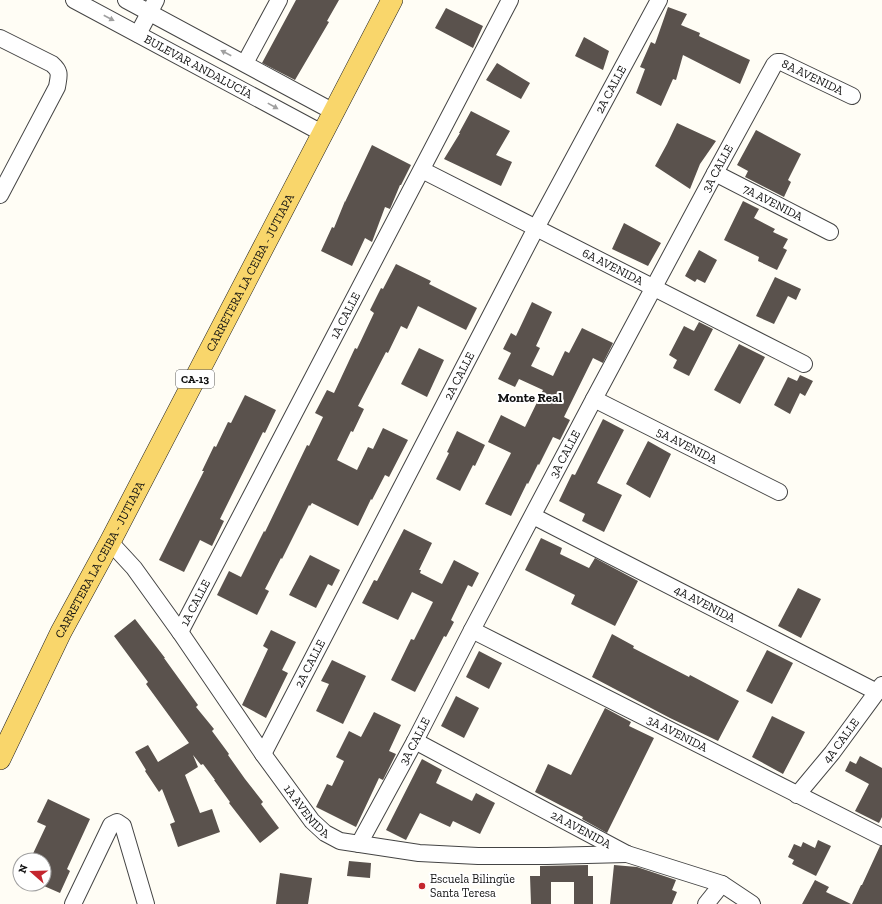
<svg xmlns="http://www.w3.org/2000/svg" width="882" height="904" font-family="'Zilla Slab',serif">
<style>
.building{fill:#5a524d}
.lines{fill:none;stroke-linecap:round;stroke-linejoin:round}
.minor-casing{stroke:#444;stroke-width:18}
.major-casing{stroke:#222;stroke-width:22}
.minor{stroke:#fff;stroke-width:16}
.major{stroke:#f9d66b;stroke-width:21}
.oneway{fill:#a0a0a0}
.poi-dot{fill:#c4262e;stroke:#fff;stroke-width:1.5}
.labels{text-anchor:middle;stroke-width:4;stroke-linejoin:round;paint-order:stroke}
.shield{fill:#fff;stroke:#585858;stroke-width:1}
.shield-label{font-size:11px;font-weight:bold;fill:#111}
.street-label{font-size:12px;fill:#111;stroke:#fff}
.poi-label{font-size:12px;fill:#111;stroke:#fff;text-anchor:start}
.neighbourhood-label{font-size:13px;font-weight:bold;fill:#111;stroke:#fff}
</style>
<rect width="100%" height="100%" fill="#fffdf5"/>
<path class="building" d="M296,0H339L327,21L329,22L295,80L262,63Z
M668,7L687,14L681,25L700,33L699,36L750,60L740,84L683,55L676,80L673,79L661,106L636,93L645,69L640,67L651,42L655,44Z
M446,8L483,26L473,48L435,28Z
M584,37L609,51L603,70L575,56Z
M497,63L530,83L521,99L486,80Z
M471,111L510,131L496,155L512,162L501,186L444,159L460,133H459Z
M677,123L716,141L700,164L690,189L655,166L667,144Z
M756,130L801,154L788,180L791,182L784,197L745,177L748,171L737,165Z
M372,145L411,165L401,185H400L390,209L385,207L372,242L365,238L352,266L321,251L332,227L334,228L345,201V202Z
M743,201L759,209L754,218L775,229L773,232L788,239L783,248L787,250L777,270L758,261L759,257L724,240Z
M624,223L661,243L648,266L612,249Z
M699,250L717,260L705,283L697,279L695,282L685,276Z
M396,264L431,281L429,284L477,308L466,330L418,306L407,329L401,326L388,353L386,352L358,406L364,409L353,432L351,431L337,460L357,470L368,447L373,449L383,428L408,440L389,477L385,475L372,500L371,499L358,526L312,503L310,506L309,505L282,559L281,558L265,589L269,591L257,615L217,595L229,571L241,577L264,531L265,532L307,445L309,446L323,417L315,413L327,390L334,393L355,348L357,349L374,313L370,310L381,288L383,289Z
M775,277L801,289L796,300L788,296L774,324L756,316Z
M532,302L552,312L536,346L540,348L531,366L553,376L565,351L569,353L582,328L613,343L603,363L593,358L564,417L570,420L560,440L553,437L539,465L538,464L528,484L527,483L511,516L485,504L511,453L488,442L501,415L525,427L543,390L519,379L515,387L498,379L511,353L503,349L511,333L516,336Z
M699,322L713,329L689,376L673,368L677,360L669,355L684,326L694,331Z
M739,344L765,357L740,404L714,390Z
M419,348L444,360L427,397L401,384Z
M800,375L813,381L805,396L800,393L790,414L774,405L788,377L797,381Z
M245,395L276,410L265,433L263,432L220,519L224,521L212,546L200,540L184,572L159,560L204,471H202L214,446L216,447L228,422L231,423Z
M603,419L624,430L597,483L622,495L604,532L582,521L585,514L559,501L572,474L575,475Z
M457,431L485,445L475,466L473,465L460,491L436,479L449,453L447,452Z
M648,441L671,454L650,498L626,484Z
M404,529L432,543L419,570H421L420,573L442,584L454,560L479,573L472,587L468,585L451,620L454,622L446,637L444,636L415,692L391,680L411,639L414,640L433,602L412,592L398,620L362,603L374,580L377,581Z
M541,538L562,548L560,554L589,568L595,558L638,581L615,626L571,604L575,595L525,570Z
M310,555L340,570L332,586L328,584L316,608L289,595Z
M798,588L821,599L801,638L778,626Z
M135,619L165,658H164L198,705L196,707L214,729L212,731L229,754L228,755L245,779L263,802L261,804L279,828L260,843L229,803L230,802L214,780H215L203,764L201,765L193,755L198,767L185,775L200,813L212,809L220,832L178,847L170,824L175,822L162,789L159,792L145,771L146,770L135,752L148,745L158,762L189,743L146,684L148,682L114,636Z
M271,630L296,642L282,670L288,673L266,718L242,705L268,649L263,646Z
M612,634L634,646L633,648L660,662L689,677L690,675L739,701L718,741L670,718L592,677Z
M767,650L793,663L772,704L746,691Z
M479,651L502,663L489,689L466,677Z
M332,660L366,676L343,724L316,711L329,684L321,681Z
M456,696L479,708L464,738L441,726Z
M605,708L631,722L629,726L654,738L607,833L582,819L583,817L535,792L548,764L571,775Z
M374,712L401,725L389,751L396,754L383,780L379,778L356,827L316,807L327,784L332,786L344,761L336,757L349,731L361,737Z
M772,716L805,732L783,774L752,757Z
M860,756L882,768V817L879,823L855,811L869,784L845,771L850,761L856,764Z
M422,759L442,770L436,783L472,801L476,793L495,803L480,834L453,821L450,827L420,813L406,840L386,830Z
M48,799L90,819L67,869L70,871L60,893L44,886V860H30L46,826L37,822Z
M818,840L831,846L816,876L792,864L794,860L788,857L794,844L801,847L803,842L815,848Z
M880,846H882V904H852L861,885H862Z
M349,861L371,863L370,878L347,876Z
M588,865V876H593V904H574V882H551V904H531L530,876H540V866Z
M614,865L637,867L676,880L672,890L677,892L672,904H610Z
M280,873L312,878L308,904H276Z
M815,880L829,887L826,892L851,904H802Z"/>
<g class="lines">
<g class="minor-casing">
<g id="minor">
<path id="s1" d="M74,0L322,133"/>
<path d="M126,0L334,112"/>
<path d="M138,34L156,0"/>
<path d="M0,38L52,64C61,72 59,75 57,87L0,195"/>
<path d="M245,63L279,0"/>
<path id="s2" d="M422,170L804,364"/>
<path id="s3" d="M715,173L830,232"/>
<path id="s4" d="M594,399L779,492"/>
<path id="s5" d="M533,516L877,692"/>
<path id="s6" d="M110,542L134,568L180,632L263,754L312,821L325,833L340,841L419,853L478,856H547L627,854"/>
<path id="s7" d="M472,630L882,837"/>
<path id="s8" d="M180,632L510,0"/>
<path id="s9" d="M415,741L627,854L722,884L752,904"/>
<path id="s10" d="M263,754L536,228L659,0"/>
<path id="s11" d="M797,795L832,753L882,685"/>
<path id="s12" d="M359,844L415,741L472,630L594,399L715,173L774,65L777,62H781L852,96"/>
<path d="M73,904L111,825L117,822L123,826L146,904"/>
<path d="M706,904L722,884"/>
</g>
</g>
<g class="major-casing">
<g id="major">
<path id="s13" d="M0,759L61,632L110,542L392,0"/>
</g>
</g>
<use href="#minor" class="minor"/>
<use href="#major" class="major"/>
</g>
<defs><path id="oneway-solid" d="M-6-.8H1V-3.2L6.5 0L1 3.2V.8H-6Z"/></defs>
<g class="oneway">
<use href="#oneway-solid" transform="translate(109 18) rotate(28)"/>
<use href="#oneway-solid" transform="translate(226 53) rotate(-152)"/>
<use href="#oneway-solid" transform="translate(273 106) rotate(29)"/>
</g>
<circle class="poi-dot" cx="422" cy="886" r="4"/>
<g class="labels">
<rect class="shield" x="176" y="370" width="38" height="18" rx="3"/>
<g class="shield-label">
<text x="195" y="383">CA-13</text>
</g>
<g class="street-label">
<text dy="4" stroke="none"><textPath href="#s1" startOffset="141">BULEVAR ANDALUCÍA</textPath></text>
<text dy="4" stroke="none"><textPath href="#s12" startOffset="926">8A AVENIDA</textPath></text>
<text dy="4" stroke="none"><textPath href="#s10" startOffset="750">2A CALLE</textPath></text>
<text dy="4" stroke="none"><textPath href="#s12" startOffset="765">3A CALLE</textPath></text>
<text dy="4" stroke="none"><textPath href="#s3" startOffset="65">7A AVENIDA</textPath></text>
<text dy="4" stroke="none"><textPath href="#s2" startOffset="214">6A AVENIDA</textPath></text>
<text dy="4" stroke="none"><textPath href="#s13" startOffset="547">CARRETERA LA CEIBA - JUTIAPA</textPath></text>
<text dy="4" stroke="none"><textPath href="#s8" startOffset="357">1A CALLE</textPath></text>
<text dy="4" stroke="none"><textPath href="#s10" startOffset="426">2A CALLE</textPath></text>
<text dy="4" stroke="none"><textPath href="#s4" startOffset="104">5A AVENIDA</textPath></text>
<text dy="4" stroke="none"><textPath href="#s12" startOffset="441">3A CALLE</textPath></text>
<text dy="4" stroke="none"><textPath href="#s13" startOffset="223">CARRETERA LA CEIBA - JUTIAPA</textPath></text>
<text dy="4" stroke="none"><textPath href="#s8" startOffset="33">1A CALLE</textPath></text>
<text dy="4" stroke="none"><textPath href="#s5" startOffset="193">4A AVENIDA</textPath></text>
<text dy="4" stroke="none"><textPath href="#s10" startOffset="102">2A CALLE</textPath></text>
<text dy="4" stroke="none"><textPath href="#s7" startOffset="230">3A AVENIDA</textPath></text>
<text dy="4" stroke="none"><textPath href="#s12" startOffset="117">3A CALLE</textPath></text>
<text dy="4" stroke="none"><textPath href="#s11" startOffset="70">4A CALLE</textPath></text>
<text dy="4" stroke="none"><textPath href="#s6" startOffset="334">1A AVENIDA</textPath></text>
<text dy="4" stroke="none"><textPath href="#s9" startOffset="188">2A AVENIDA</textPath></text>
</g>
<g class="poi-label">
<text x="430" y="883">Escuela Bilingüe<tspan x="430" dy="14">Santa Teresa</tspan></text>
</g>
<g class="neighbourhood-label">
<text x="530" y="402">Monte Real</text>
</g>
</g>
<g transform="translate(32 872) rotate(290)"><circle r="19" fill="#ffffff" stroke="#a0a0a0"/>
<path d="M0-3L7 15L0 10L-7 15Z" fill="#c4262e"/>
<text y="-6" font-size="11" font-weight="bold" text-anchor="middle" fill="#111111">N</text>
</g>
</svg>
